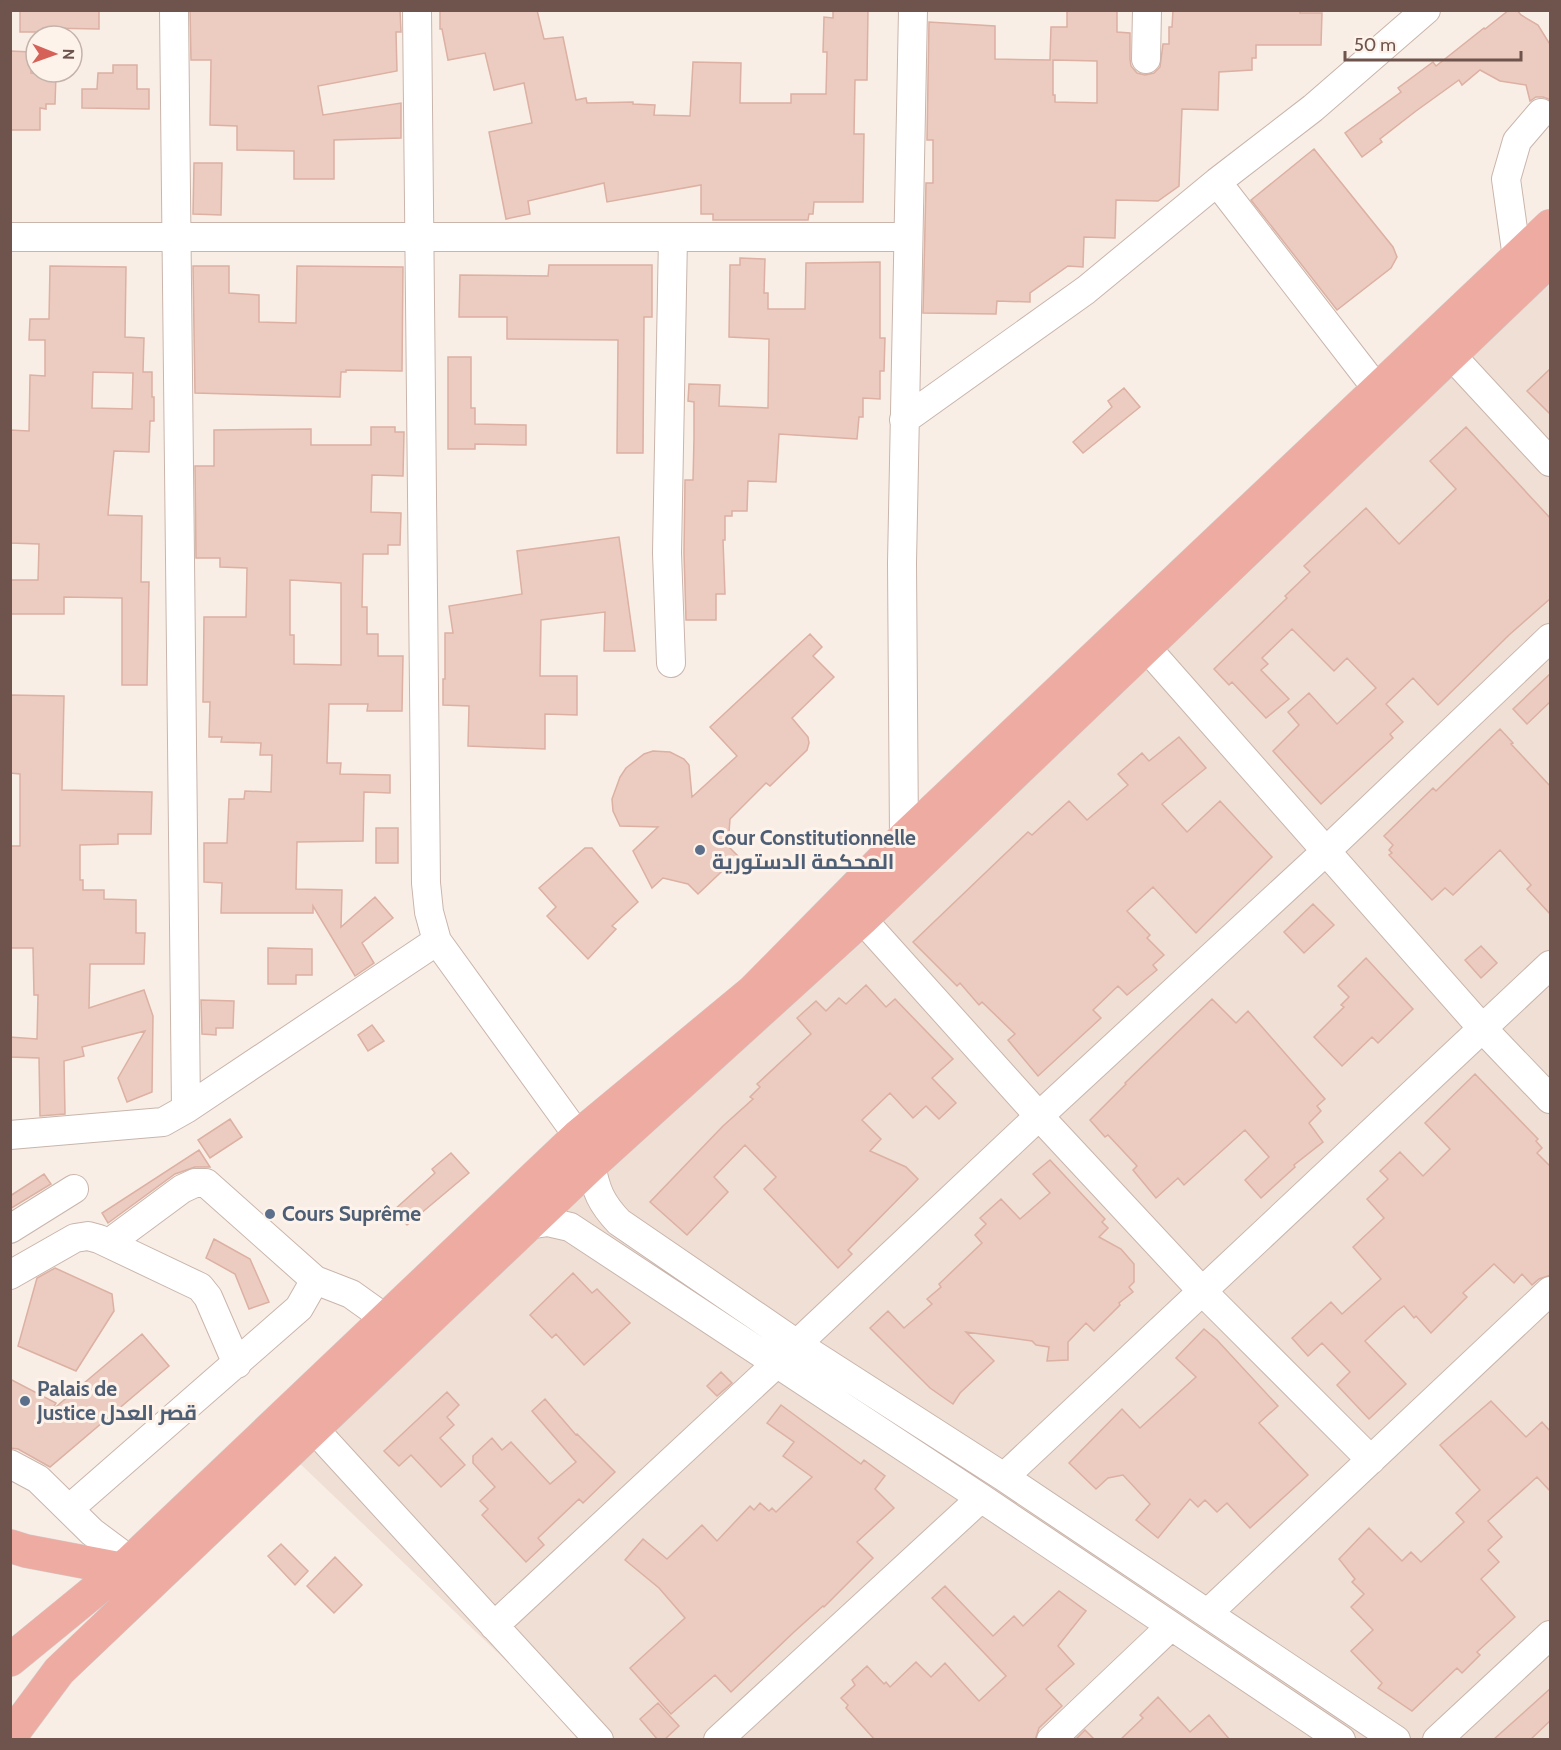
<svg xmlns="http://www.w3.org/2000/svg" width="1561" height="1750" font-family="Cabin,Cairo,sans-serif">
<style>
.residential{fill:#f0dfd4}
.building{fill:#eccbc0;stroke:#dcb0a2;stroke-width:1.5;fill-rule:evenodd}
.lines{fill:none;stroke-linecap:round;stroke-linejoin:round}
.minor-casing{stroke:#c9b5ac;stroke-width:30}
.highway-casing{stroke:#d4ccca;stroke-width:34}
.minor{stroke:#fff;stroke-width:28}
.highway{stroke:#edaba2;stroke-width:33}
.service-dot{fill:#5c6f8a;stroke:#fdf3ea;stroke-width:2}
.labels{text-anchor:middle;stroke-width:6;stroke-linejoin:round;paint-order:stroke}
.service-label{font-size:21px;font-weight:bold;fill:#4e5e75;stroke:#fdf3ea;text-anchor:start}
</style>
<rect width="100%" height="100%" fill="#f9eee5"/>
<path class="residential" d="M1550,251V1739H588L271,1436Z"/>
<path class="building" d="M20,10H99V29L43,28V32H20Z
M190,10H400L401,32H396L397,71L318,86L323,115L401,103V138L334,140V179H294V151L237,150V126L210,125L211,60H191Z
M440,10H537L544,39L563,37L576,100L586,98L587,103L633,102V104L655,105L654,115L690,116L693,62L741,63L740,103H791V94H826L827,52H823L824,17L833,18V10H868L867,80H855L854,134H864L863,202H814L813,214H809L808,220H713V214H701V185L607,202L604,183L528,201L530,214L506,219L489,132L532,123L524,83L494,90L485,53L448,60L442,29H440Z
M1067,10H1117V32L1130,33V59L1131,66L1137,73L1145,75L1154,73L1160,67L1163,44H1169V27H1172L1173,10H1300V13H1322L1321,45H1256V58H1252V70L1219,72L1218,110L1182,109L1179,186L1158,201L1116,200L1115,238L1084,237L1083,267L1068,266L1030,293V302L997,301L996,314L923,313L926,183H933V140H927L929,22L995,26V59L1050,60L1051,27H1067ZM1053,60L1097,61V103L1055,102V95H1053Z
M1509,10H1517L1521,15L1538,25L1551,46V100L1543,97H1536L1530,101L1526,85L1500,81L1480,70L1462,85L1459,80L1416,111L1380,139L1382,142L1362,157L1345,133L1401,92L1398,88L1433,62L1436,66L1484,28L1485,29Z
M10,51L31,52V73L56,75L55,104H46V109L40,108V130H10Z
M113,65H137V89H149V109L82,108V89H97L98,73H113Z
M1314,149L1393,247L1397,257L1391,268L1337,310L1251,200Z
M194,163H222L221,215L193,214Z
M740,258L765,259L764,293H768V309H805L806,263L880,262V338H885L884,371H880V399L863,398V417H859L857,439L779,434L776,482L748,481L747,511H732V516H725V540H723L725,594H716V620H686L684,553L685,480H693L694,438V402L688,401L689,384L720,385L719,406L768,408L769,339L729,337L730,265H740Z
M549,265H652V317H644L643,453H617L618,340L507,339V317H459L460,275L548,276Z
M50,266L126,267L125,337L144,338L143,372H152V397H154V421H150L149,452L114,451L108,515L142,516L141,582H149L147,685H122V598L64,597V614H10V580H38L39,544L10,543V430L29,431L30,375L45,376V340H29L30,319H49ZM93,372L133,373L132,409L92,408Z
M193,266H229V293L259,295V322L296,323L297,266L403,267L402,371L346,370V372H341L340,397L195,393Z
M448,357H471V408H475V424L526,425V445L475,444V449H448Z
M1551,368V415L1527,391Z
M1124,388L1140,407L1083,453L1073,442L1112,407L1108,401Z
M371,427H395V432H404L403,476L372,475L371,512L401,513L400,545H388V554H363L362,607H367V634H378V656H403L402,711H367L368,704H329L327,763H341L340,774L390,775V793L364,792L363,841L297,842L296,889L342,890L341,927L375,897L393,918L362,943L374,963L355,976L313,906V913H221L222,883L204,882V843H227L229,799H244L245,791L271,792L272,755H260L261,743L221,742L222,737H209L210,702H203L204,617H246L247,568L220,567V558H196L195,466H214V430L311,429V445H371ZM290,580L341,583V665L294,664V635H290Z
M1466,427L1551,519V598L1509,635L1438,705L1413,678L1386,704L1403,722L1390,734L1393,738L1321,804L1273,751L1299,725L1288,712L1309,693L1337,724L1376,688L1347,658L1334,671L1292,629L1262,658L1268,664L1261,670L1289,699L1266,718L1232,682L1229,685L1214,669L1287,598L1285,596L1310,572L1304,566L1366,508L1399,544L1456,489L1430,461Z
M619,537L635,651H604L605,612L541,620L540,676H577V715L545,714V749L468,746L469,706L443,705V679H445V633H453L449,606L522,594L517,551Z
M810,634L822,647L813,656L834,677L792,718L808,737L809,743L807,750L770,786L766,783L730,819L728,846L738,856L698,894L688,884L663,878L652,888L633,851L658,827L620,826L613,811L612,799L620,777L626,768L644,754L653,751L670,752L684,759L689,765L692,797L737,756L710,727Z
M1551,673V701L1527,724L1513,709Z
M10,695L64,696L62,790L152,792L151,834H118V844L80,845V880H83V890H104V899L136,900V933H145L144,964H90L89,1008L144,990L153,1016L152,1092L127,1102L118,1078L145,1031L82,1047L84,1056L64,1061L65,1114L40,1116L39,1058L10,1057V1037L37,1039L38,995H34L33,948H10V846H20V774L10,773Z
M1500,729L1513,743L1511,744L1551,787V915L1527,889L1531,885L1500,850L1453,895L1445,888L1432,900L1389,855L1392,853L1389,850L1393,845L1384,836L1433,788L1436,791Z
M1179,737L1206,768L1162,804L1187,832L1220,801L1272,857L1196,933L1153,887L1127,911L1150,935L1147,938L1164,955L1153,965L1157,970L1127,995L1118,986L1093,1010L1101,1018L1038,1076L1008,1040L1015,1034L982,1002L979,1005L960,983L957,986L913,942L1028,832L1032,835L1069,801L1087,820L1128,785L1118,774L1142,753L1149,761Z
M376,828H398V863H376Z
M585,848H592L638,902L612,926L616,929L588,959L547,916L556,907L539,888Z
M1313,904L1334,925L1304,953L1284,932Z
M1481,946L1497,963L1481,978L1465,960Z
M268,948L312,949V975H296V984H268Z
M1366,958L1413,1009L1378,1043L1372,1037L1342,1066L1314,1037L1344,1007L1341,1005L1349,997L1338,986Z
M866,985L886,1007L895,999L953,1059L932,1078L956,1103L939,1119L926,1106L913,1118L890,1093L862,1120L881,1139L870,1151L906,1167L918,1179L848,1250L852,1254L838,1268L764,1189L776,1177L745,1145L714,1177L728,1192L687,1235L650,1202L723,1126L753,1099L750,1097L760,1087L757,1084L811,1034L797,1018L816,1001L826,1011L839,998L846,1004Z
M1212,999L1236,1023L1248,1011L1325,1099L1317,1106L1321,1111L1309,1123L1323,1142L1294,1165L1295,1167L1261,1198L1245,1180L1269,1157L1245,1130L1184,1185L1178,1178L1156,1198L1133,1170L1137,1166L1108,1135L1105,1137L1090,1120L1126,1084L1125,1083Z
M201,1000L234,1001L233,1028H216V1035L202,1034Z
M372,1025L384,1041L368,1051L358,1035Z
M1475,1074L1538,1139L1536,1141L1542,1148L1537,1153L1551,1167V1275L1539,1279L1532,1285L1522,1274L1514,1283L1494,1264L1463,1293L1467,1297L1431,1333L1416,1316L1414,1318L1404,1306L1397,1311L1365,1341L1406,1384L1369,1419L1337,1385L1350,1372L1322,1343L1308,1356L1292,1338L1331,1302L1342,1314L1381,1279L1353,1247L1384,1218L1367,1199L1388,1179L1380,1171L1400,1152L1423,1176L1450,1149L1425,1123Z
M230,1119L242,1137L210,1158L198,1140Z
M199,1150L210,1167H195L175,1174L108,1223L102,1213Z
M451,1153L469,1173L407,1225L394,1210L435,1173L432,1169Z
M1050,1160L1105,1219L1102,1222L1108,1228L1099,1237L1121,1249L1134,1264V1282L1129,1287L1133,1292L1119,1303L1120,1305L1094,1331L1086,1323L1068,1342V1360L1047,1361L1049,1347L1036,1345L1032,1341L966,1332L994,1361L960,1393L953,1404L930,1388L870,1328L888,1311L904,1328L932,1304L927,1299L941,1287L939,1284L982,1243L975,1235L986,1224L980,1218L1001,1199L1020,1219L1050,1193L1033,1174Z
M44,1174L51,1184L10,1209V1196Z
M214,1239L250,1259L269,1302L249,1309L235,1274L206,1258Z
M55,1268L112,1294L114,1311L76,1371L18,1346L37,1278Z
M573,1273L592,1293L597,1289L630,1323L584,1365L556,1334L552,1338L530,1315Z
M1204,1329L1217,1340L1278,1406L1259,1423L1308,1475L1250,1528L1227,1503L1217,1512L1205,1500L1198,1507L1190,1499L1158,1538L1136,1520L1150,1504L1123,1475L1108,1478L1096,1489L1069,1463L1122,1409L1140,1428L1196,1377L1176,1358Z
M142,1334L169,1366L50,1467L18,1449L10,1448V1379L56,1403L51,1411Z
M721,1372L732,1383L717,1396L707,1386Z
M447,1392L459,1405L447,1417L454,1425L440,1438L465,1465L441,1487L411,1455L399,1466L384,1451Z
M545,1399L576,1435L577,1434L615,1472L583,1503L579,1499L538,1538L544,1545L526,1562L482,1515L488,1509L480,1501L495,1487L473,1463V1456L492,1438L502,1450L511,1442L550,1484L576,1462L532,1411Z
M1491,1401L1526,1437L1542,1422L1551,1432V1492L1537,1477L1488,1521L1502,1537L1488,1550L1499,1562L1481,1579L1515,1617L1477,1652L1480,1655L1462,1673L1457,1668L1412,1711L1378,1688L1382,1683L1351,1651L1373,1630L1351,1607L1364,1594L1352,1582L1355,1579L1339,1559L1369,1528L1402,1561L1411,1552L1421,1562L1464,1522L1456,1513L1480,1490L1440,1445Z
M781,1405L861,1464L864,1460L885,1476L875,1489L894,1508L857,1542L873,1558L824,1607L823,1606L794,1632L731,1692L715,1675L671,1714L630,1668L685,1618L659,1588L625,1560L643,1539L667,1559L702,1525L717,1541L750,1506L754,1510L760,1503L769,1511L772,1508L776,1512L812,1477L783,1456L794,1442L767,1423Z
M281,1544L308,1571L295,1585L268,1556Z
M335,1557L362,1585L334,1613L307,1586Z
M945,1586L993,1636L1014,1616L1023,1626L1059,1591L1086,1611L1058,1646L1074,1664L1046,1689L1062,1706L1039,1728L1035,1740H875L846,1708L848,1705L841,1698L855,1685L852,1680L867,1666L884,1684L886,1682L890,1687L916,1662L931,1677L945,1663L979,1701L1006,1676L932,1598Z
M1551,1688V1720L1530,1740H1493Z
M1158,1697L1190,1732L1209,1715L1230,1740H1120L1143,1718L1140,1715Z
M658,1703L679,1726L664,1740H658L640,1719Z
M1085,1730L1095,1740H1075Z"/>
<g class="lines">
<g class="minor-casing">
<path id="minor" d="M174,10L186,1109
M417,10L426,883L429,912L437,941L578,1136
M1146,59L1147,10
M1217,182L1377,389
M10,237H907
M1517,258L1506,179L1517,141L1541,113
M1451,355L1550,462
M904,420L1086,290L1217,182L1313,108L1426,10
M1146,647L1482,1028L1550,1099
M671,663L667,553L673,237
M904,838L902,563L913,10
M862,919L1039,1116L1202,1291L1371,1460
M10,1135L163,1122L186,1109L437,941
M591,1165C596,1191 601,1203 619,1222L797,1344L1004,1477L1396,1740
M528,1225L548,1222L570,1227L981,1498L1341,1740
M10,1229L74,1189
M10,1275L75,1238L88,1236L99,1239L200,1287L208,1297L237,1364
M315,1280L351,1294L386,1319
M797,1344L1039,1116L1325,852L1550,638
M315,1430L599,1740
M10,1464L38,1479L92,1532L131,1561
M1004,1477L1550,965
M69,1509L299,1308L315,1280L206,1183H195L182,1189L109,1243
M1208,1613L1550,1291
M494,1626L776,1364
M718,1740L981,1498
M1051,1740L1171,1626
M1437,1740L1550,1635"/>
</g>
<g class="highway-casing">
<path id="highway" d="M10,1546L26,1551L121,1569
M10,1660L131,1561L578,1136L753,991L904,838L1550,226
M10,1737L59,1671L591,1165L862,919L1550,260"/>
</g>
<use href="#minor" class="minor"/>
<use href="#highway" class="highway"/>
</g>
<g class="service-dot">
<circle cx="700" cy="850" r="6"/>
<circle cx="270" cy="1214" r="6"/>
<circle cx="25" cy="1401" r="6"/>
</g>
<g class="labels">
<g class="service-label">
<text x="712" y="845">Cour Constitutionnelle<tspan x="712" dy="24">المحكمة الدستورية</tspan></text>
<text x="282" y="1221">Cours Suprême</text>
<text x="37" y="1396">Palais de<tspan x="37" dy="24">Justice قصر العدل</tspan></text>
</g>
</g>
<rect width="1561" height="1750" fill="none" stroke="#6f544d" stroke-width="24"/>
<g transform="translate(54 54) rotate(91)"><circle r="28" fill="#fdf3ea" stroke="#c4b3ab" stroke-width="1.5"/>
<path d="M0-4.5L10 22L0 15L-10 22Z" fill="#d66158"/>
<text y="-9" font-size="16" font-weight="bold" text-anchor="middle" fill="#6f544d">N</text>
</g>
<path d="M1345 51v9h176v-9" fill="none" stroke="#6f544d" stroke-width="3"/>
<text x="1354" y="51" font-size="18" fill="#6f544d" stroke="#fdf3ea" stroke-width="4.5" paint-order="stroke">50 m</text>
</svg>
